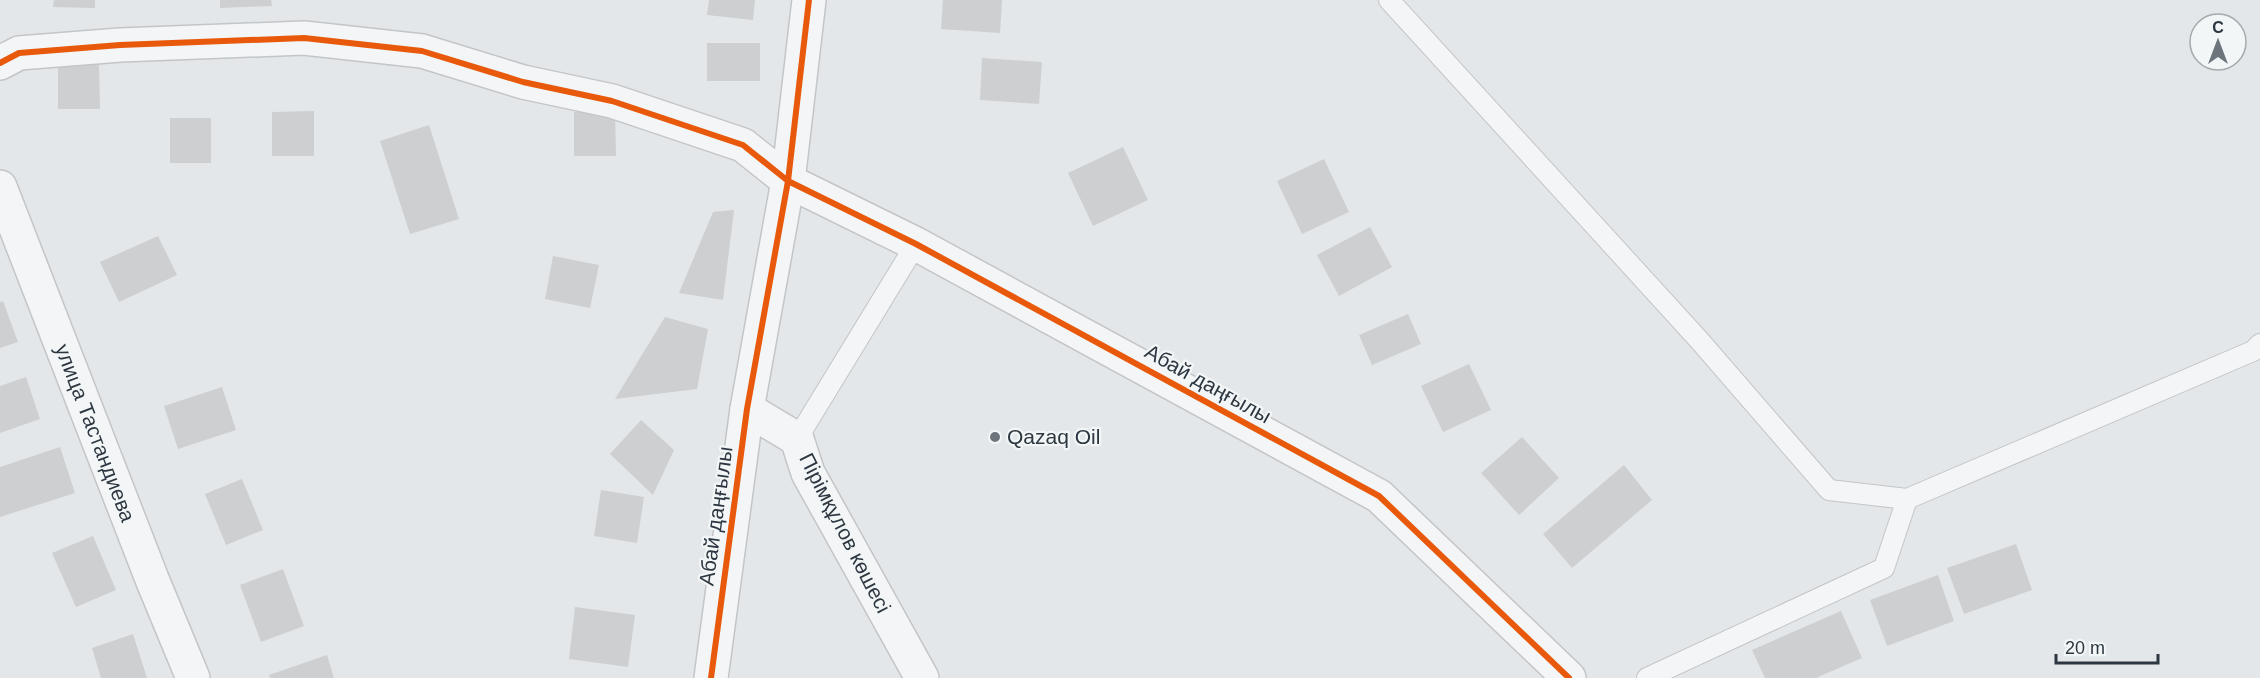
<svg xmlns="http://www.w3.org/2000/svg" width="2260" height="678" font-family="Arial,sans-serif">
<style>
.building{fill:#cdcfd1}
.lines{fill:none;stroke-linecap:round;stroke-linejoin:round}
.service-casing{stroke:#c3c5c7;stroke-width:22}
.minor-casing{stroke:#c3c5c7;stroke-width:36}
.tertiary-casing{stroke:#c3c5c7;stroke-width:36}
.service{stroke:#f4f5f6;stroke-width:20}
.minor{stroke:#f4f5f6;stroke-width:33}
.tertiary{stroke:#f4f5f6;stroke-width:33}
.cycleway-casing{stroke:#f3f6f7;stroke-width:10}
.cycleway{stroke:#e8590c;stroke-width:6}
.poi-dot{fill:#6d757c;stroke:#f3f6f7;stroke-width:2}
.labels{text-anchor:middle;stroke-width:4.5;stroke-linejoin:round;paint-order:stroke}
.street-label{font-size:21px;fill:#2d3741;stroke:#f3f6f7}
.poi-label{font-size:21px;fill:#2d3741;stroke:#f3f6f7;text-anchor:start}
</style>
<rect width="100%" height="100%" fill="#e4e7e9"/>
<path class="building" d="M54,0H95V8L53,7Z
M220,0H271L272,6L220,8Z
M709,0H755L753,20L707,15Z
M943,0H1002L1000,33L941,29Z
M707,43H760V81H707Z
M982,58L1042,62L1039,104L980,100Z
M99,64L100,109H58V65Z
M314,111V156H272V112Z
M615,111L616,156H574V112Z
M170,118H211V163H170Z
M429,125L459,219L410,234L380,141Z
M1123,147L1148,200L1093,226L1068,173Z
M1324,159L1349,212L1302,234L1277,181Z
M734,210L723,300L679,293L713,212Z
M1370,227L1392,267L1339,296L1317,255Z
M158,236L177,275L119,302L100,262Z
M553,256L599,265L590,308L545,299Z
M3,301L18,342L0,348V302Z
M1408,314L1421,344L1372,365L1359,335Z
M665,317L708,329L697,389L615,399Z
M1469,364L1491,410L1443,432L1421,386Z
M26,377L40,419L0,433V386Z
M222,387L236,430L178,449L164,406Z
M641,420L674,450L653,495L610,454Z
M1522,437L1559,478L1519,515L1481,473Z
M60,447L75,493L0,517V467Z
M1624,465L1652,500L1572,568L1543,534Z
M242,479L263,530L226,545L205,494Z
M601,490L644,497L637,543L594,536Z
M93,536L116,590L76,607L52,553Z
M2016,544L2032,590L1964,614L1947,568Z
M283,569L304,626L261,642L240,585Z
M1938,575L1954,621L1887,646L1870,600Z
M575,607L635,615L628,667L569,659Z
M1841,611L1862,658L1816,678H1765L1752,650Z
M133,634L147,678H101L92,648Z
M327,655L334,678H270L269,675Z"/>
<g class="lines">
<g class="service-casing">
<path id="service" d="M1389,0L1699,340L1829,490L1907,499L2253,351L2260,344
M797,439L916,244
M1647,678L1884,568L1907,499"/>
</g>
<g class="minor-casing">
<path id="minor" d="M0,63L19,53L120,45L304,38L422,51L523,82L612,101L743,145L788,181L916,244L1379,496L1569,678
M0,187L152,579L193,678
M747,409L797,439L808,473L922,678"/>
</g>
<g class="tertiary-casing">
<path id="tertiary" d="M711,678L747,409L788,181L809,0"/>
</g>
<use href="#service" class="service"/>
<use href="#minor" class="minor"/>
<use href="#tertiary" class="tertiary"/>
<g class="cycleway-casing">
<path id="cycleway" d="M0,63L19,53L120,45L304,38L422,51L523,82L612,101L743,145L788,181L916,244L1379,496L1569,678
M711,678L747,409L788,181L809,0"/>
</g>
<use href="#cycleway" class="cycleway"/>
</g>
<circle class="poi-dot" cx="995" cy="437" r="6"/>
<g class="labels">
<g class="street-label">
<text transform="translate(1208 384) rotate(29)" y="7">Абай даңғылы</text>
<text transform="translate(95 433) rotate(69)" y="7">улица Тастандиева</text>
<text transform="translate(716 516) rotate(-82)" y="7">Абай даңғылы</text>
<text transform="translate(845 533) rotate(63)" y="7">Пірімқұлов көшесі</text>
</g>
<g class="poi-label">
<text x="1007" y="444">Qazaq Oil</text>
</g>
</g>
<g transform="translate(2218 42)"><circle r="28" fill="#f3f6f7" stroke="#a4aaae" stroke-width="1.5"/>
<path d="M0-4.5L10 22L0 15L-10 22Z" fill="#6d757c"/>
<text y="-9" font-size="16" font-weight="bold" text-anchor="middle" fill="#2d3741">С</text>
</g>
<path d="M2056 654v9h102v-9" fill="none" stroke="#2d3741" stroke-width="3"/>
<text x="2065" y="654" font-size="18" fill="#2d3741" stroke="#f3f6f7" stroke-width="4.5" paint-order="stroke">20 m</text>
</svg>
